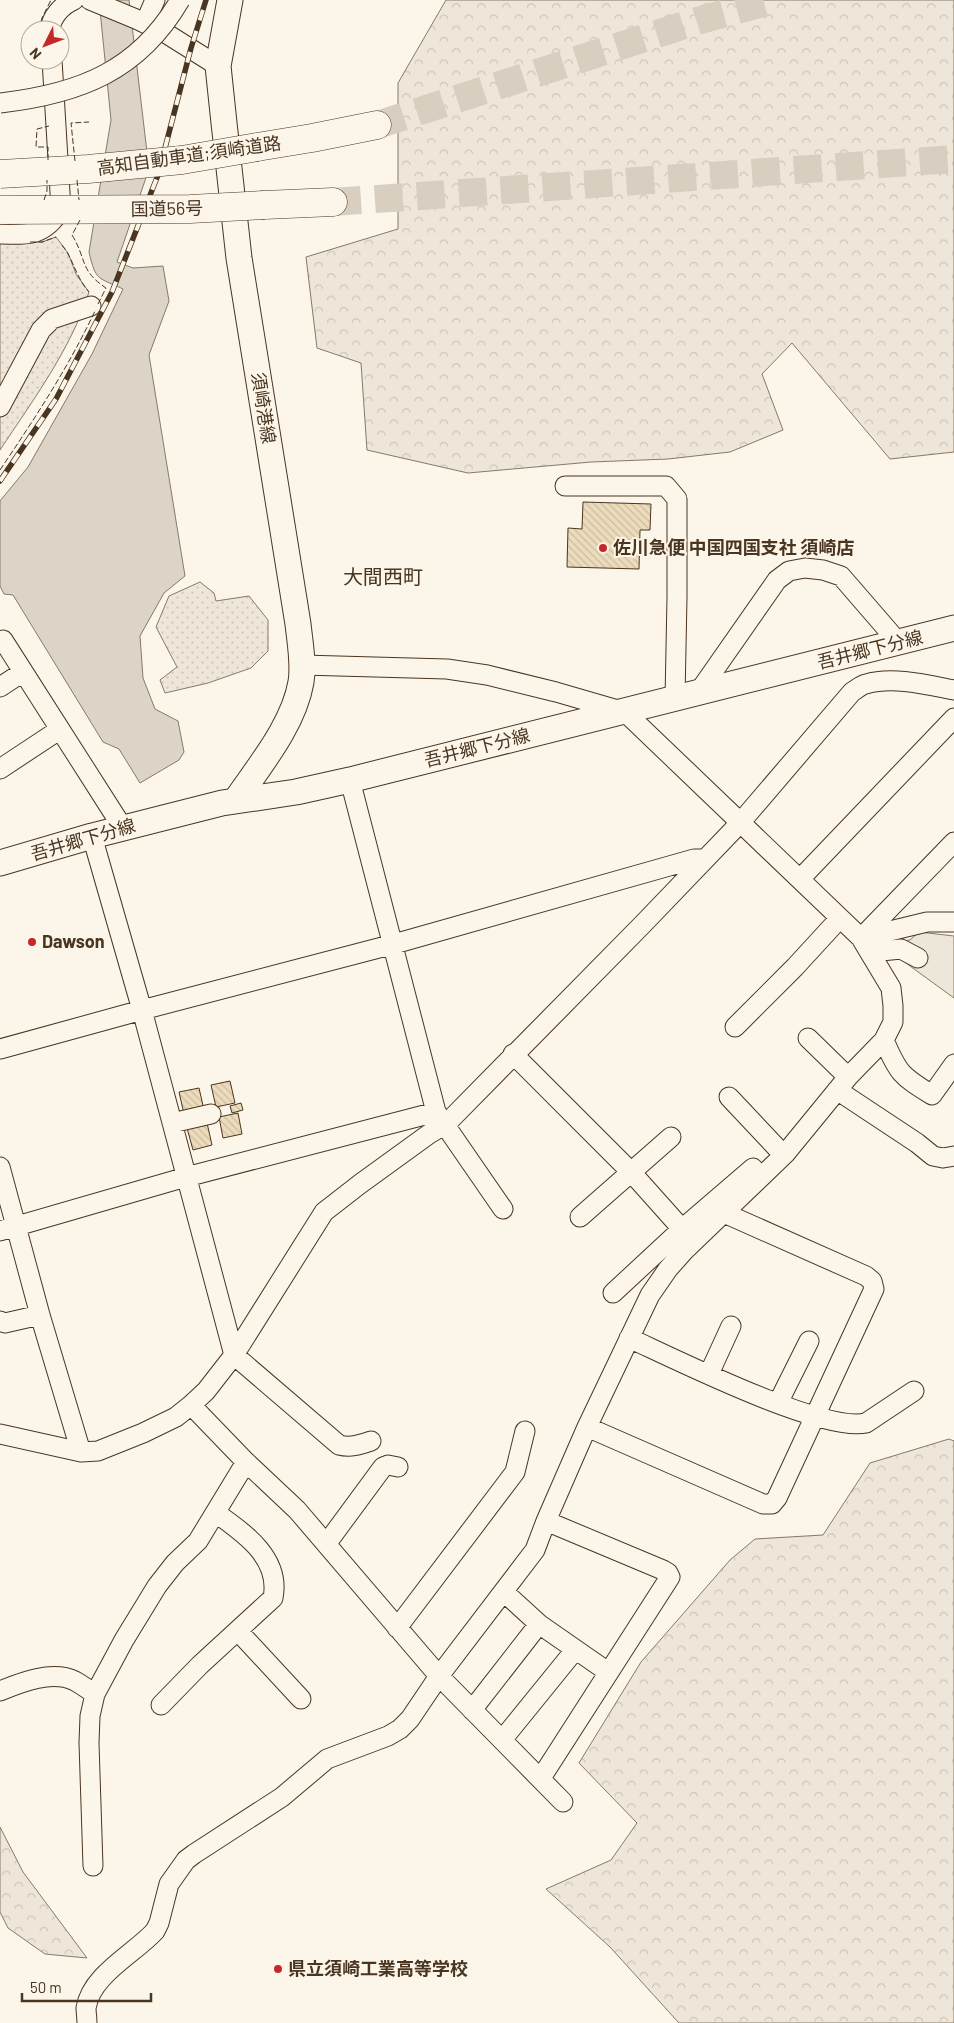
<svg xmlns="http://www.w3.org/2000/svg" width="954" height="2023" font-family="Barlow,'Noto Sans JP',sans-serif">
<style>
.forest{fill:url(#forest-crowns);stroke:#887966}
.park{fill:url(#park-dots);stroke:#887966}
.parking{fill:#ede7d9;stroke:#887966}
.water{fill:#dcd4c6;stroke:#887966}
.building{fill:url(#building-back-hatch);stroke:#4a3520}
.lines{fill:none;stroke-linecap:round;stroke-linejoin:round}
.highway-tunnel{stroke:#d8cfc1;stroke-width:28;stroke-dasharray:28 14;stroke-linecap:butt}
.minor-casing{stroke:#4a3520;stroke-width:21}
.major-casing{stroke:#4a3520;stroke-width:27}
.highway-casing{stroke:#4a3520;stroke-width:29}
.minor{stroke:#fbf6e9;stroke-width:19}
.major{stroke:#fbf6e9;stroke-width:25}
.highway{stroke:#fbf6e9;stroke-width:28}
.rail-casing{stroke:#4a3520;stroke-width:5.5}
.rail{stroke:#fbf6e9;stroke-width:4;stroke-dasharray:11;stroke-linecap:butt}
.minor-bridge-casing{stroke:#4a3520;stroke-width:21;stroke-linecap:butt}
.highway-bridge-casing{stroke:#4a3520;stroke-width:29;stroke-linecap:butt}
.minor-bridge{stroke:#fbf6e9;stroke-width:19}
.highway-bridge{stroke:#fbf6e9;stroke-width:28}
.fence{stroke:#4a3520;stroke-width:1;stroke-dasharray:6 2.5;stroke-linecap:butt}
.poi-dot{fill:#c62828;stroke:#fbf6e9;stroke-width:2}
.labels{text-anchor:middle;stroke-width:4;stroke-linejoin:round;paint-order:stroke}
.street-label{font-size:18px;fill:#4a3520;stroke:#fbf6e9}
.poi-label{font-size:18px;font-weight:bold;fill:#4a3520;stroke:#fbf6e9;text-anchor:start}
.quarter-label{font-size:20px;fill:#4a3520;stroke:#fbf6e9}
</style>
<defs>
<pattern id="forest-crowns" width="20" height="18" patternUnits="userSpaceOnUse" patternTransform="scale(1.25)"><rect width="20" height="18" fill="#ede6d9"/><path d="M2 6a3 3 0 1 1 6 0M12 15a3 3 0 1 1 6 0" fill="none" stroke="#cdc6ba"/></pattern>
<pattern id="park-dots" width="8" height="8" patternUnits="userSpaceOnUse" patternTransform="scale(1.25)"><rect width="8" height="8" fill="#ede6d9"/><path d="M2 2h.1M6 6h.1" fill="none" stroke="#cdc6ba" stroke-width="1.8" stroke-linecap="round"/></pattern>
<pattern id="building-back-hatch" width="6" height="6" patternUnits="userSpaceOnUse" patternTransform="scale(1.25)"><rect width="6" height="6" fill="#ecdcbc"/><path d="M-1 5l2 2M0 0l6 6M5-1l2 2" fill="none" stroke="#ccbda1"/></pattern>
</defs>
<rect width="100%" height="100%" fill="#fbf6e9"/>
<path class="forest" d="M446,0H954V452L890,459L792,343L762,374L783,430L730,452L668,459L591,462L468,473L367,450L361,363L317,348L306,257L398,229V83Z
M949,1439L954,1441V2023H679L610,1947L546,1889L611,1860L637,1823L579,1763L641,1662L730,1560L755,1539L823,1535L870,1463Z
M0,1827L23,1872L87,1958L45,1954L8,1928L0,1912Z"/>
<path class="park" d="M56,237L68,253L76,274L89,292C71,349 33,400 0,450V242H42Z
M200,582L214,593L216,601L249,596L268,620V651L251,668L208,683L165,693L160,680L177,667L156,627L169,596Z"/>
<path class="parking" d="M919,932L954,936V998L899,958L894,942L910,940Z"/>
<path class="water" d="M99,0H129L149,169L117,262L133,268L163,266L169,301L149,355L185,576L164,593L140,636L143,678L155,709L178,721L184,752L179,760L140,783L119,749L103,742L13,595L4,594L0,586V501L28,467L92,354L123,289C98,277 96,282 89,252L111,120Z"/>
<path class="building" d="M583,502L651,504L650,530H640L639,569L567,567L568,528L582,529Z
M230,1081L235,1103L216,1107L211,1085Z
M199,1088L204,1110L184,1114L179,1092Z
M241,1103L243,1110L232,1113L230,1106Z
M238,1113L242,1134L223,1138L219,1117Z
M207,1123L212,1145L193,1150L187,1128Z"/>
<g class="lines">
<path class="highway-tunnel" d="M377,125L697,21L774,0
M333,202L954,159"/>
<g class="minor-casing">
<path id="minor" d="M90,0L136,19L167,34L218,66
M145,23L155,0
M50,30C51,17 62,5 74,0
M0,234C29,235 45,236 61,209L52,60
M0,407L41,330L52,319L91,306
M565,486H666L677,499V597L675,699
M3,640L123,828
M0,687L23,672
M698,693L777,580L789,571L805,568L823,570L841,576L899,643
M0,769L59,730
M350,780L436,1112L503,1209
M92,836L142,1010L234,1355L339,1445C351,1448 359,1445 371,1441
M800,879L954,718
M861,938L954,842
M861,938L927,922H954
M871,952L901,949L918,958
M735,1027L795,967L840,918
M808,1038L848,1077
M884,1040C898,1073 901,1076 932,1095L954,1064
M0,1049L142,1010L394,944L694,859H705
M513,1054L632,1173L682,1229
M837,1090L917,1143L933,1156L943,1158L954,1156
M729,1097L777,1148L785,1154
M172,1123L211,1114
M0,1167L40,1315L81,1452
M580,1217L671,1137
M0,1231L186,1177L436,1112
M613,1293L682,1229L753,1168
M0,1321L5,1323L40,1315
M629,1338C675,1359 823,1433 866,1423L914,1391
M709,1374L731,1326
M778,1403L809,1341
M191,1405L246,1462L297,1510L439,1676L563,1802
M587,1427L763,1504H772L777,1498L874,1289L872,1281L866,1276L724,1213
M0,1434L81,1452L98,1451L143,1433L176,1417L191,1405L206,1391L234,1355L324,1212L360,1184L429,1134L446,1124L643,924L740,823L852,692C857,689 861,685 866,684C893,676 928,685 954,690
M327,1543L383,1467L388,1465L398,1467
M504,1592L539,1624L608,1672
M397,1628L515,1472L525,1431
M238,1631L301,1699
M0,1691C22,1682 52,1670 75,1681C82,1685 89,1690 95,1694
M161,1705L200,1665L273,1598C281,1558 244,1533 216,1513
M472,1710L539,1624
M502,1740L575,1650
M541,1778L670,1577L668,1573L663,1570L546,1521
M93,1866L89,1743L90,1716L95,1694L124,1640L157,1586L175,1563L198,1541L246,1462
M87,2023C87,2018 86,2012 86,2008C91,1975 134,1954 155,1931L159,1923L169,1884L186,1860L194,1854L282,1797L327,1759L388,1736L400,1729L410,1719L439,1676L535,1550L546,1521L587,1427L650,1295L668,1269L684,1251L785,1154L848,1077L884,1040L893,1022V1006L891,988L861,938L625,712L556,692L487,675L447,669L302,665"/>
</g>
<g class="major-casing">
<path id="major" d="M230,0L218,66L224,123L239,258L298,624C300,643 304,664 301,682C294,724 260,765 236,800
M0,863L92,836L222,803L296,792L350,780L954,628"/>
</g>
<g class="highway-casing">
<path id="highway" d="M257,147L312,138L377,125
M264,205L333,202"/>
</g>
<use href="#minor" class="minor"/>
<use href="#major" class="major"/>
<use href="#highway" class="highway"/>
<g class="rail-casing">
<path id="rail" d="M0,481L56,399L112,292L158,175L191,48L206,0"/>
</g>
<use href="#rail" class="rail"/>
<g class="minor-bridge-casing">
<path id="minor-bridge" d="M0,103C79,94 139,71 180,0"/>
</g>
<g class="highway-bridge-casing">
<path id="highway-bridge" d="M0,174L88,169L182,160L257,147
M0,210L190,209L264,205"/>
</g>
<use href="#minor-bridge" class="minor-bridge"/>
<use href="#highway-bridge" class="highway-bridge"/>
<path class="fence" d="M39,30L42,18L51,0
M48,160V147H36L37,129L49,126
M75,161L71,123L89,122
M77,180L79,200
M44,200L47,191V180
M80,220L72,235C87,259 79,270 106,288L98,304
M30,242H42L56,237
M62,245C74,260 76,278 89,292
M0,470C35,418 68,368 95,311"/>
</g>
<g class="poi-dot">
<circle cx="603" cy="548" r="5"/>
<circle cx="32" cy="942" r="5"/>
<circle cx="278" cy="1969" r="5"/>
</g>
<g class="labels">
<g class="street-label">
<text transform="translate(189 156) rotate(-8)" y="6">高知自動車道;須崎道路</text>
<text transform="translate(167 209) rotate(-1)" y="6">国道56号</text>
<text transform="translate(263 408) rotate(81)" y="6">須崎港線</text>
<text transform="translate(870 650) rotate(-14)" y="6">吾井郷下分線</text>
<text transform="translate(477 748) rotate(-14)" y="6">吾井郷下分線</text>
<text transform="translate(83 840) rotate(-16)" y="6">吾井郷下分線</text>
</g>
<g class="poi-label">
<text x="613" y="554">佐川急便 中国四国支社 須崎店</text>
<text x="42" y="948">Dawson</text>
<text x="288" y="1975">県立須崎工業高等学校</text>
</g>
<g class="quarter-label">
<text x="383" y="584">大間西町</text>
</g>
</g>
<g transform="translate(45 45) rotate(228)"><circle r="24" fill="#fbf6e9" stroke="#b4a999"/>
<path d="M0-4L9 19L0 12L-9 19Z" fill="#c62828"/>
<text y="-8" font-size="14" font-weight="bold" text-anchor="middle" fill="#4a3520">N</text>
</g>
<path d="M22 1993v8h129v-8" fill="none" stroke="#4a3520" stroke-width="2.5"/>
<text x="30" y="1993" font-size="15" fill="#4a3520" stroke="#fbf6e9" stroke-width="4" paint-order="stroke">50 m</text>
</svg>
